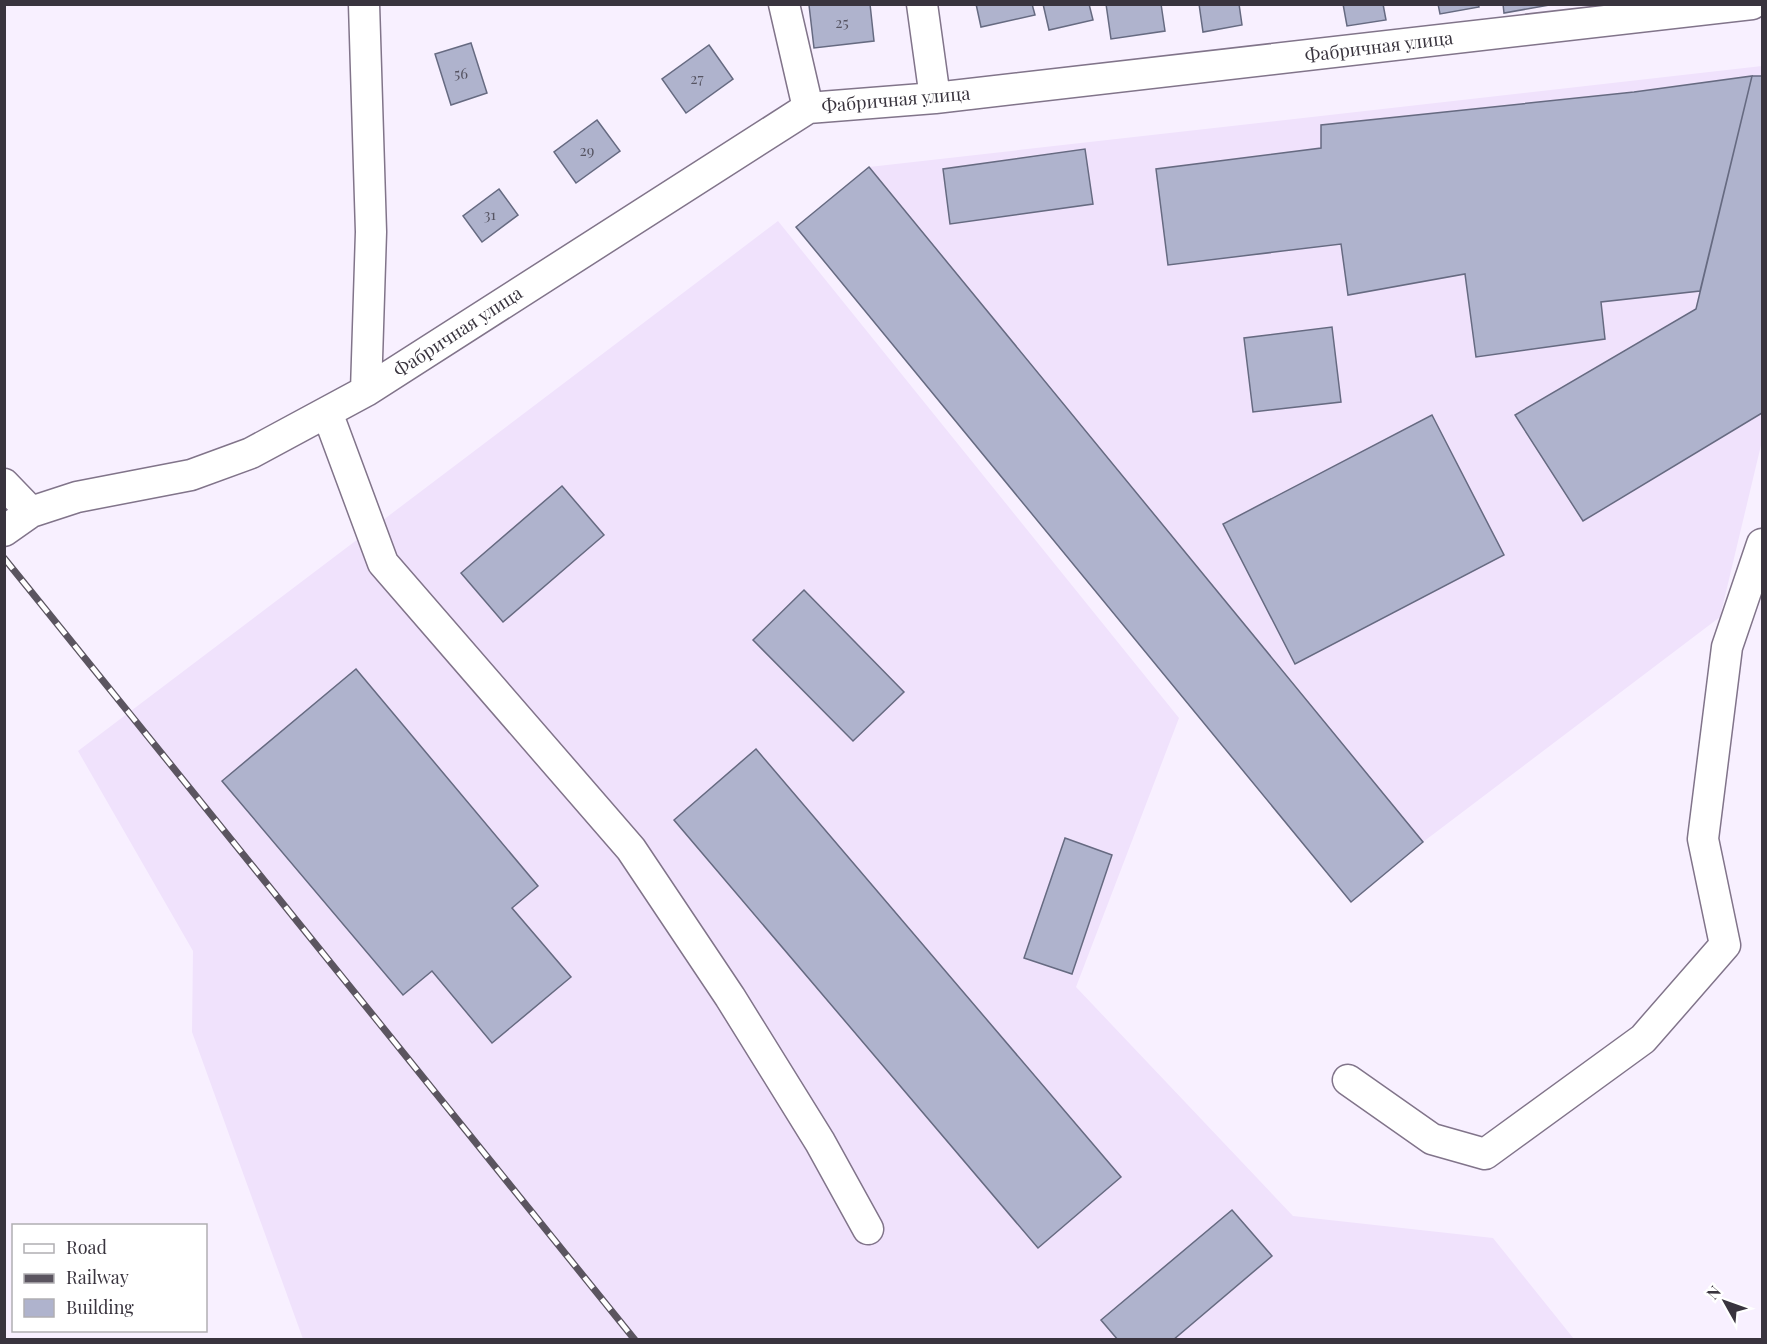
<svg xmlns="http://www.w3.org/2000/svg" width="1767" height="1344" font-family="'Playfair Display',serif">
<style>
.built{fill:#f0e2fc}
.building{fill:#afb3cd;stroke:#666a81;stroke-width:1.5}
.lines{fill:none;stroke-linecap:round;stroke-linejoin:round}
.minor-casing{stroke:#81748a;stroke-width:33}
.minor{stroke:#fff;stroke-width:30}
.rail-casing{stroke:#5b5560;stroke-width:7}
.rail{stroke:#fff;stroke-width:4.5;stroke-dasharray:14;stroke-linecap:butt}
.labels{text-anchor:middle;stroke-width:5;stroke-linejoin:round;paint-order:stroke}
.number-label{font-size:15px;fill:#565462}
.street-label{font-size:18px;fill:#39343e;stroke:#fff}
</style>
<rect width="100%" height="100%" fill="#f8f0ff"/>
<path class="built" d="M1762,66V441L1720,617L1423,842L1351,902L796,227L869,167Z
M778,221L1179,718L1076,987L1293,1216L1493,1238L1574,1339H303L192,1032L193,951L78,751Z"/>
<path class="building" d="M870,4L874,41L814,48L809,5Z
M976,4H1032L1035,15L981,27Z
M1043,4H1089L1093,20L1049,30Z
M1106,4H1161L1165,31L1111,39Z
M1199,4H1239L1242,25L1203,32Z
M1343,4H1383L1386,20L1347,26Z
M1438,4H1478L1479,7L1440,14Z
M1503,4H1555L1504,13Z
M471,43L487,93L451,105L435,54Z
M709,45L733,79L686,113L662,79Z
M1752,76H1762V413L1583,521L1515,415L1696,309Z
M1752,76L1700,291L1601,302L1605,339L1476,357L1465,274L1348,295L1341,244L1168,265L1156,169L1321,148V125L1634,92Z
M597,120L620,151L576,183L554,152Z
M1085,149L1093,204L950,224L943,169Z
M869,167L1423,842L1351,902L796,227Z
M499,189L518,215L482,242L463,216Z
M1332,327L1341,402L1253,412L1244,338Z
M1432,415L1504,555L1295,664L1223,524Z
M562,486L604,535L503,622L461,573Z
M804,590L904,692L853,741L753,640Z
M356,669L538,886L512,908L571,977L492,1043L432,971L403,995L222,781Z
M756,749L1121,1177L1038,1248L674,820Z
M1065,838L1112,855L1072,974L1024,958Z
M1232,1210L1272,1256L1173,1340H1118L1101,1320Z"/>
<g class="lines">
<g class="minor-casing">
<path id="minor" d="M364,4L371,232L366,391
M784,4L808,108
M922,4L935,98
M327,412L383,563L631,849L730,997L820,1142L868,1229
M4,484L31,512
M4,531L31,512L77,497L191,475L251,453L366,391L808,108L935,98L1752,4
M1348,1080L1432,1139L1485,1154L1643,1039L1725,945L1703,839L1727,647L1762,544"/>
</g>
<use href="#minor" class="minor"/>
<g class="rail-casing">
<path id="rail" d="M4,558L635,1340"/>
</g>
<use href="#rail" class="rail"/>
</g>
<g class="labels">
<g class="number-label">
<text x="842" y="28">25</text>
<text x="461" y="79">56</text>
<text x="697" y="84">27</text>
<text x="587" y="156">29</text>
<text x="490" y="220">31</text>
</g>
<g class="street-label">
<text transform="translate(1379 47) rotate(-7)" y="6">Фабричная улица</text>
<text transform="translate(896 100) rotate(-5)" y="6">Фабричная улица</text>
<text transform="translate(458 332) rotate(-33)" y="6">Фабричная улица</text>
</g>
</g>
<rect width="1767" height="1344" fill="none" stroke="#39343e" stroke-width="12"/>
<rect x="12" y="1224" width="195" height="108" fill="#ffffff" stroke="#b0aeb2" stroke-width="1.5"/>
<rect x="24" y="1244" width="30" height="9" fill="#ffffff" stroke="#b0aeb2" stroke-width="1.5"/>
<text x="66" y="1254" font-size="18" fill="#39343e">Road</text>
<rect x="24" y="1274" width="30" height="9" fill="#5b5560" stroke="#b0aeb2" stroke-width="1.5"/>
<text x="66" y="1284" font-size="18" fill="#39343e">Railway</text>
<rect x="24" y="1299" width="30" height="18" fill="#afb3cd" stroke="#b0aeb2" stroke-width="1.5"/>
<text x="66" y="1314" font-size="18" fill="#39343e">Building</text>
<g transform="translate(1725 1302) rotate(310)" stroke="#ffffff" stroke-width="4.5" paint-order="stroke">
<path d="M0-4.5L10 22L0 15L-10 22Z" fill="#39343e"/>
<text y="-9" font-size="16" font-weight="bold" text-anchor="middle" fill="#39343e">N</text>
</g>
</svg>
